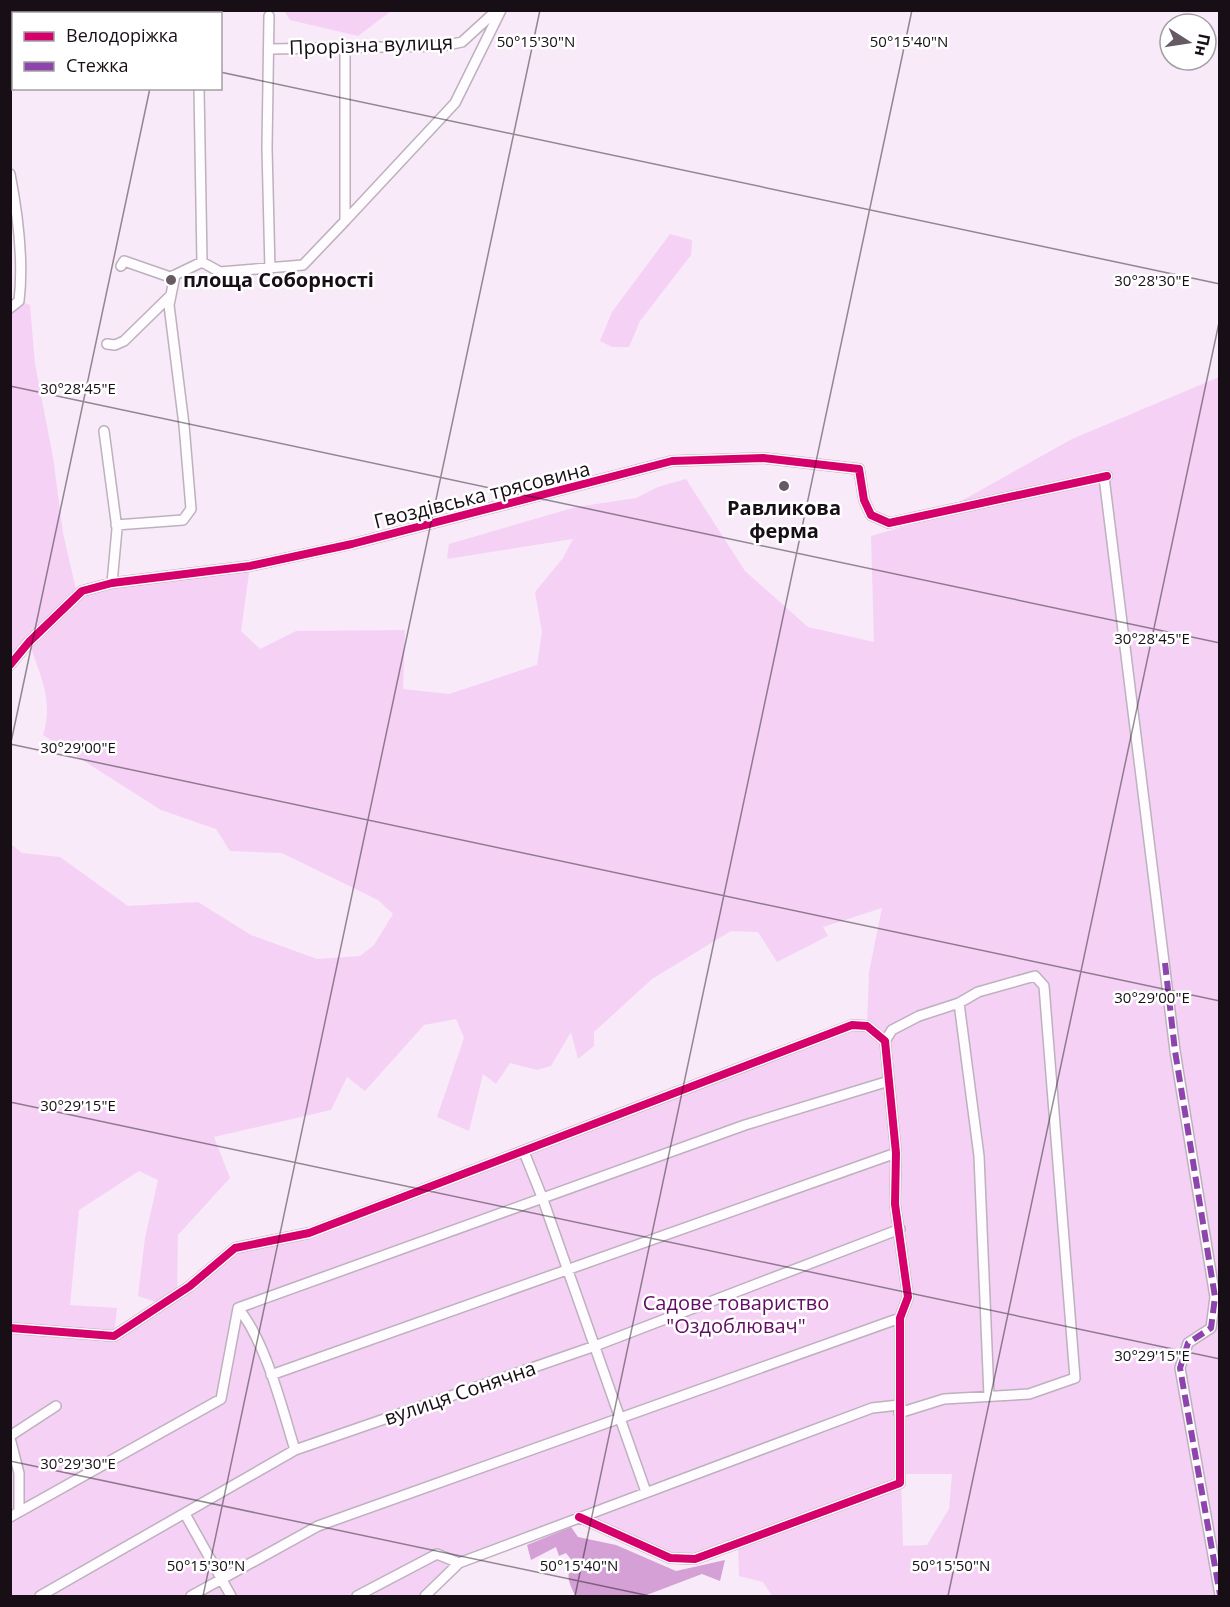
<svg xmlns="http://www.w3.org/2000/svg" width="1230" height="1607" font-family="'Open Sans',sans-serif">
<style>
.green{fill:#f5d2f5;fill-rule:evenodd}
.water{fill:#d5a0d5}
.lines{fill:none;stroke-linecap:round;stroke-linejoin:round}
.street-casing{stroke:#bdb1bd;stroke-width:12}
.street{stroke:#fefcfe;stroke-width:9}
.quiet{stroke:#8e44ad;stroke-width:6;stroke-dasharray:12 6;stroke-linecap:butt}
.cycleway-casing{stroke:#fff;stroke-width:11}
.cycleway{stroke:#d6006c;stroke-width:8}
.ticks{fill:none;stroke:#170e16;stroke-width:1.5;stroke-opacity:0.45}
.poi-dot{fill:#665b65;stroke:#fff;stroke-width:2}
.labels{text-anchor:middle;stroke-width:5;stroke-linejoin:round;paint-order:stroke}
.street-label{font-size:20px;fill:#170e16;stroke:#fff}
.poi-label{font-size:20px;font-weight:bold;fill:#170e16;stroke:#fff;text-anchor:start}
.park-label{font-size:20px;fill:#630c65;stroke:#fff}
.ticks-label{font-size:15px;text-anchor:middle;fill:#170e16;stroke:#fff;stroke-width:5;stroke-linejoin:round;paint-order:stroke}
</style>
<rect width="100%" height="100%" fill="#f8eaf8"/>
<path class="green" d="M284,11H391L358,36L290,20Z
M670,234L692,240L691,255L640,321L629,347H612L600,341L612,312Z
M19,301L30,305L35,364L53,457L63,533L77,594L82,591L250,566L241,631L260,649L296,631L405,630L403,689L449,694L537,665L542,632L535,592L563,558L573,539L447,559L449,544L576,507L636,498L658,487L686,479L745,571L808,627L874,642L871,536L929,519L1072,439L1219,377V1596H772L763,1582L739,1576L738,1544L695,1559L670,1558L579,1517L459,1563L422,1596H11V844L22,853L60,857L128,906L198,902L251,935L317,959L360,956L374,945L393,914L378,900L282,853L230,851L216,829L161,810L43,735C54,700 40,676 29,642L11,665L10,308ZM882,908L869,972L867,1026L852,1025L309,1233L235,1248L177,1295L178,1235L230,1178L214,1137L331,1110L347,1077L365,1091L424,1025L456,1019L464,1038L437,1117L469,1131L483,1074L496,1084L510,1063L537,1070L551,1066L571,1032L578,1059L594,1046V1032L652,979L731,931L758,932L777,962L828,936L823,927ZM139,1171L158,1180L145,1238L138,1296L162,1304L114,1335L117,1308L70,1305L79,1210ZM901,1474H952L949,1509L927,1545L903,1546Z"/>
<path class="water" d="M571,1527L578,1537L616,1545L676,1571L725,1560L720,1581L702,1574L644,1596H578L575,1595C569,1583 565,1574 573,1562L566,1553L559,1556L556,1547L531,1560L527,1545Z"/>
<g class="lines">
<g class="street-casing">
<path id="street" d="M193,10L195,14
M269,16L267,148L270,270
M270,49L443,46L462,42L497,10
M199,88L202,262L220,272L303,265L345,221V49
M10,174C18,215 24,259 19,301L10,308
M345,221L455,103L501,10
M121,266L124,261L170,277L175,275
M107,344L115,345L124,341L170,296
M104,431L117,529L112,583
M1104,477L1175,1051L1215,1297L1211,1328L1188,1343L1180,1368L1220,1595
M116,525L183,520L191,509L184,425L169,305L175,275L202,262
M10,665L29,642L82,591L112,583L250,566L352,544L672,461L763,458L859,469L864,500L871,515L889,523L1107,476
M959,1003L979,1156L989,1396
M885,1041L892,1030L919,1016L959,1003L978,992L1035,976L1044,986L1075,1378L1029,1394L944,1399L899,1413
M524,1152L542,1197L646,1492
M238,1308C266,1342 282,1408 295,1450
M10,1328L114,1336L190,1286L235,1248L309,1233L852,1025L867,1026L885,1041L896,1153L895,1204L908,1297L900,1318V1483L695,1559L670,1558L579,1517
M271,1375L896,1153
M10,1436L56,1406
M10,1438L19,1473V1512
M185,1514L231,1596
M10,1517L221,1399L238,1308L745,1125L889,1081
M40,1596L295,1450L595,1346L900,1229
M191,1596L318,1526L900,1318
M357,1596L437,1554L459,1563L872,1408L899,1405
M425,1596L459,1563"/>
</g>
<use href="#street" class="street"/>
<path class="quiet" d="M1165,963L1175,1051L1215,1297L1211,1328L1188,1343L1180,1368L1220,1595"/>
<g class="cycleway-casing">
<path id="cycleway" d="M10,665L29,642L82,591L112,583L250,566L352,544L672,461L763,458L859,469L864,500L871,515L889,523L1107,476
M10,1328L114,1336L190,1286L235,1248L309,1233L852,1025L867,1026L885,1041L896,1153L895,1204L908,1297L900,1318V1483L695,1559L670,1558L579,1517"/>
</g>
<use href="#cycleway" class="cycleway"/>
</g>
<path class="ticks" d="M166,14L167,10M10,27L14,28M220,72L1220,284M10,386L1220,643M10,744L1220,1001M10,747L150,88M10,1102L1220,1359M10,1461L650,1596M203,1596L540,10M575,1596L912,10M948,1596L1220,318"/>
<g class="poi-dot">
<circle cx="171" cy="280" r="6"/>
<circle cx="784" cy="486" r="6"/>
</g>
<g class="labels">
<g class="street-label">
<text transform="translate(371 45) rotate(-2)" y="7">Прорізна вулиця</text>
<text transform="translate(482 495) rotate(-14)" y="7">Гвоздівська трясовина</text>
<text transform="translate(460 1393) rotate(-19)" y="7">вулиця Сонячна</text>
</g>
<g class="poi-label">
<text x="183" y="287">площа Соборності</text>
<text x="784" y="515" text-anchor="middle">Равликова<tspan x="784" dy="23">ферма</tspan></text>
</g>
<g class="park-label">
<text x="736" y="1310">Садове товариство<tspan x="736" dy="23">"Оздоблювач"</tspan></text>
</g>
</g>
<g class="ticks-label">
<text x="536" y="47">50°15'30"N</text>
<text x="909" y="47">50°15'40"N</text>
<text x="1152" y="286">30°28'30"E</text>
<text x="78" y="394">30°28'45"E</text>
<text x="1152" y="644">30°28'45"E</text>
<text x="78" y="753">30°29'00"E</text>
<text x="1152" y="1003">30°29'00"E</text>
<text x="78" y="1111">30°29'15"E</text>
<text x="1152" y="1361">30°29'15"E</text>
<text x="78" y="1469">30°29'30"E</text>
<text x="206" y="1571">50°15'30"N</text>
<text x="579" y="1571">50°15'40"N</text>
<text x="951" y="1571">50°15'50"N</text>
</g>
<rect width="1230" height="1607" fill="none" stroke="#170e16" stroke-width="24"/>
<rect x="12" y="12" width="210" height="78" fill="#ffffff" stroke="#a29fa2" stroke-width="1.5"/>
<rect x="24" y="32" width="30" height="9" fill="#d6006c" stroke="#a29fa2" stroke-width="1.5"/>
<text x="66" y="42" font-size="18" fill="#170e16">Велодоріжка</text>
<rect x="24" y="62" width="30" height="9" fill="#8e44ad" stroke="#a29fa2" stroke-width="1.5"/>
<text x="66" y="72" font-size="18" fill="#170e16">Стежка</text>
<g transform="translate(1188 42) rotate(102)"><circle r="28" fill="#ffffff" stroke="#a29fa2" stroke-width="1.5"/>
<path d="M0-4.5L10 22L0 15L-10 22Z" fill="#665b65"/>
<text y="-9" font-size="16" font-weight="bold" text-anchor="middle" fill="#170e16">Пн</text>
</g>
</svg>
